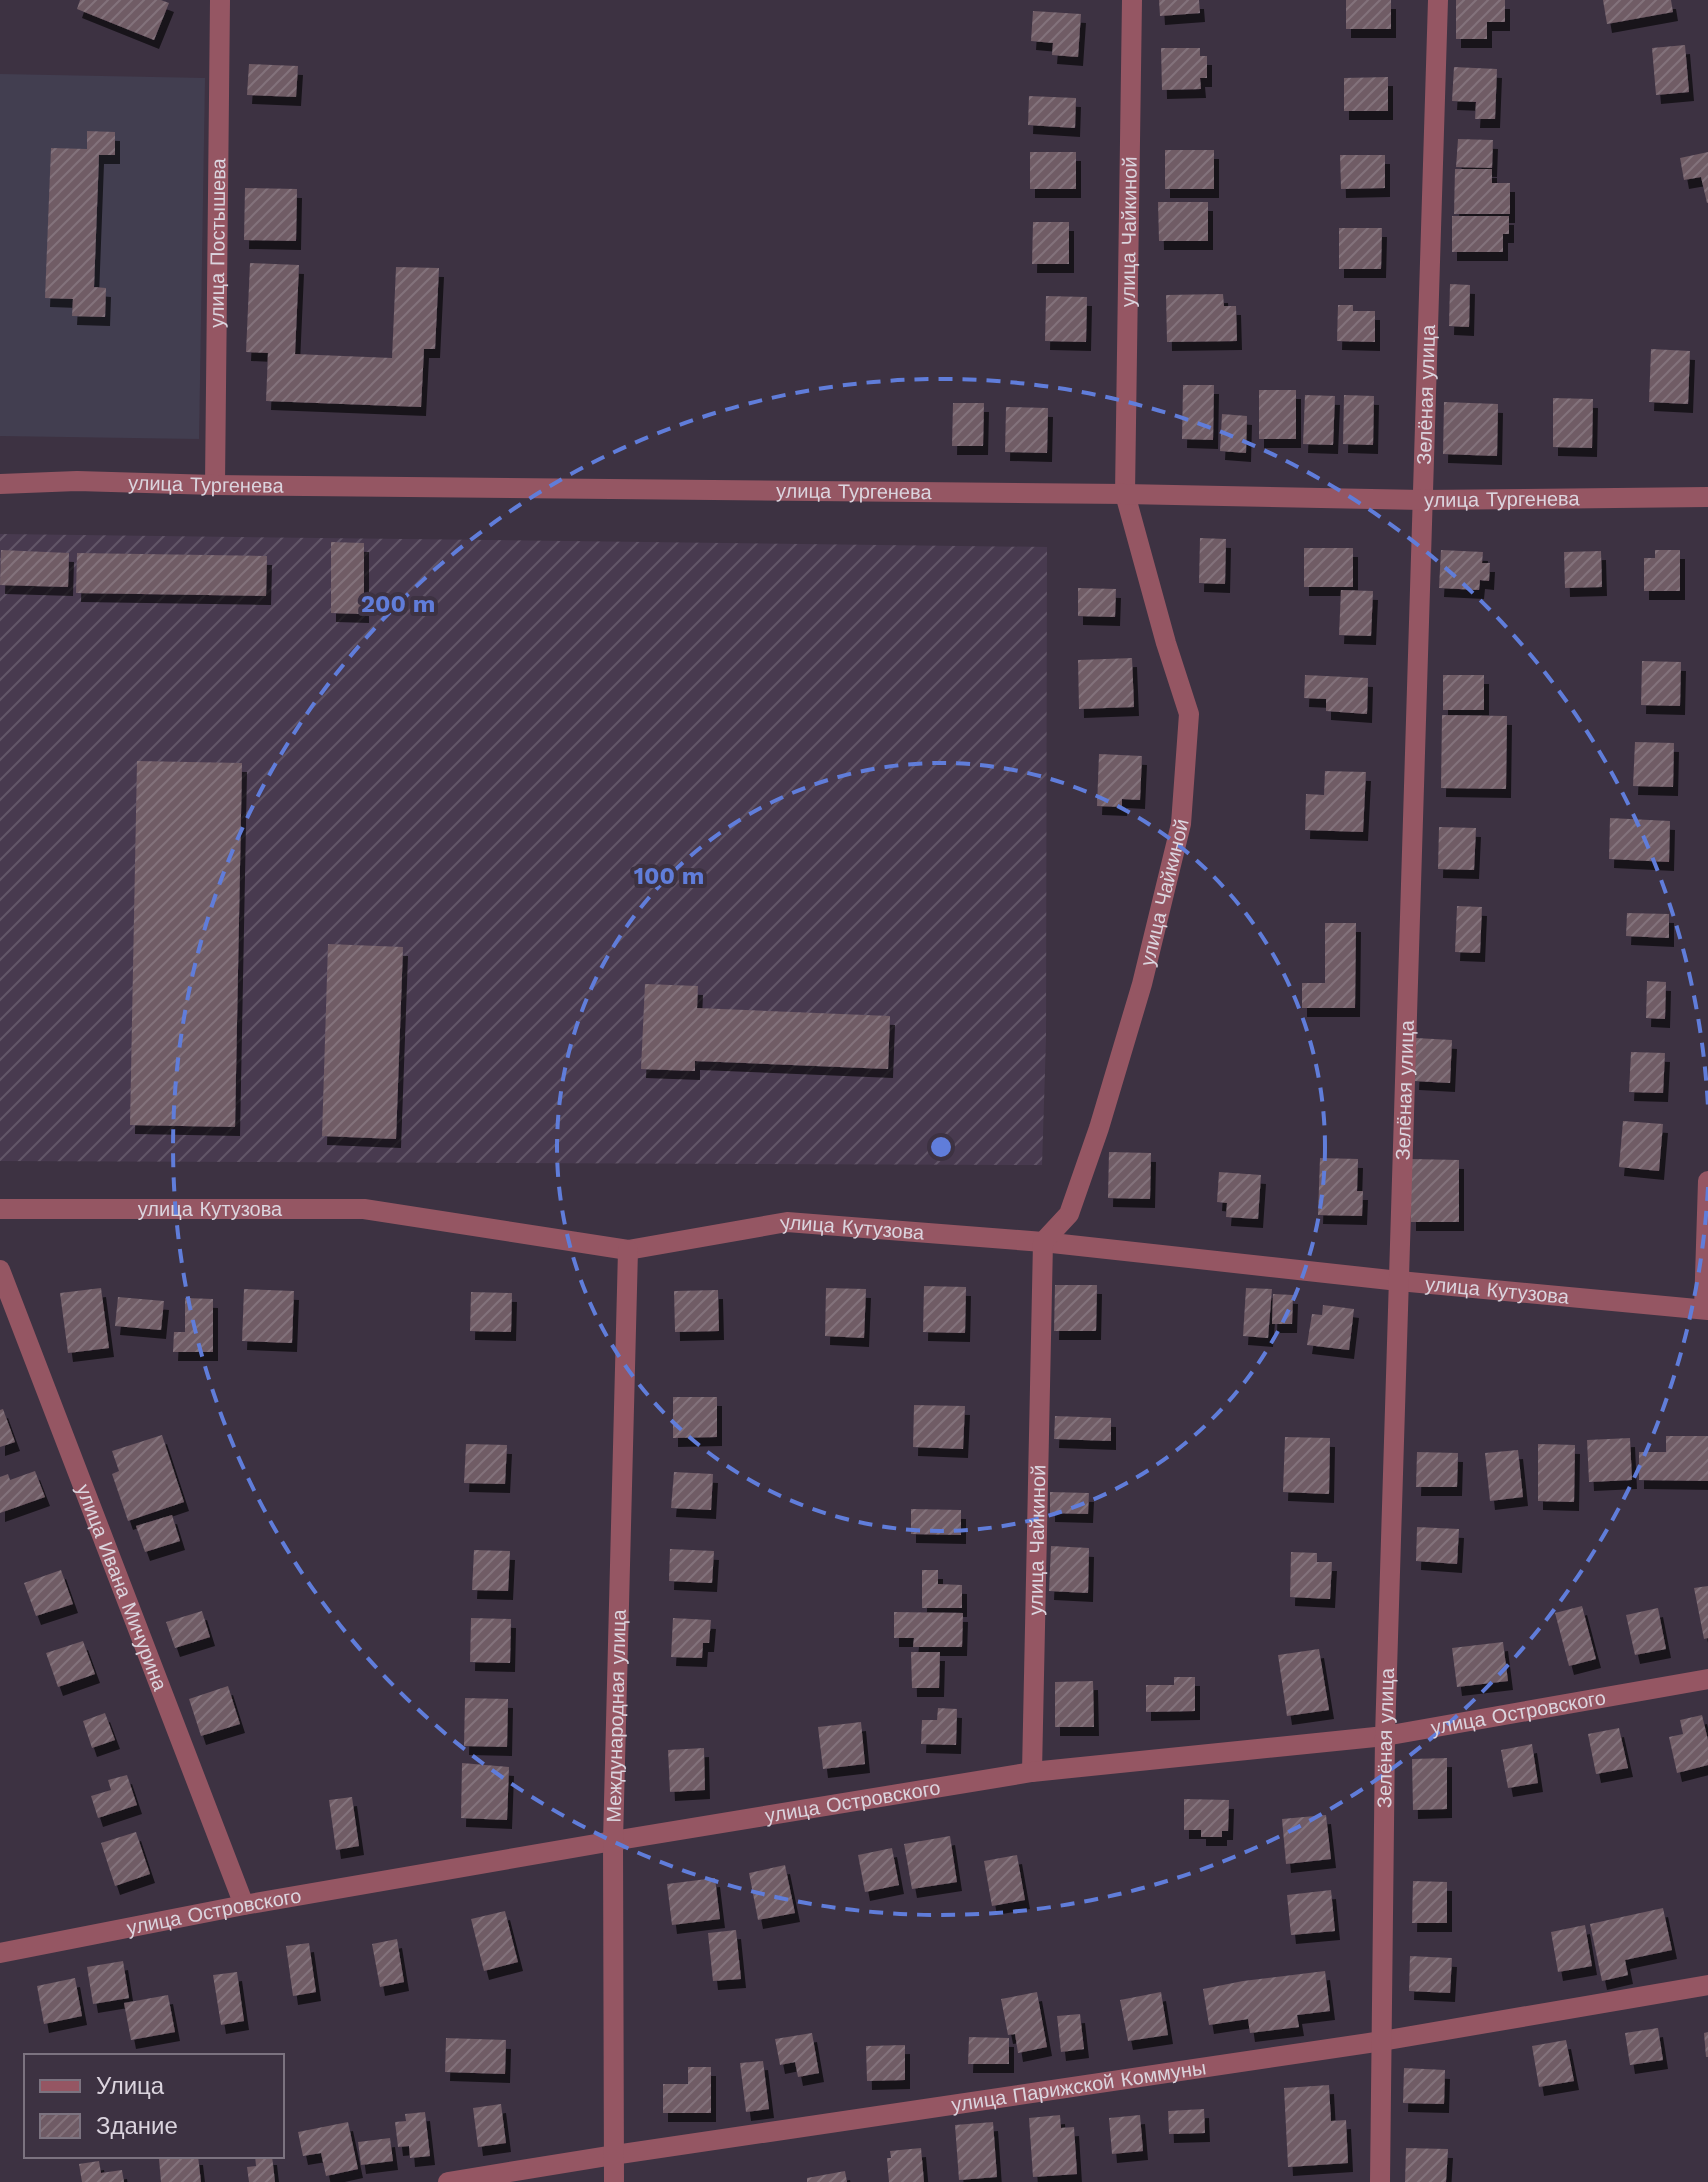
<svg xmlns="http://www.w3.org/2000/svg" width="1708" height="2182" font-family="'Work Sans',sans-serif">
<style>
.industrial{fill:url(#industrial-furrows)}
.education{fill:#423e50}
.building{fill:url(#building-hatch);filter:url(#shadow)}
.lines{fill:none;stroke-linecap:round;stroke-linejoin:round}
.minor{stroke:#955663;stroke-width:20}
.tertiary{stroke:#955663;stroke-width:20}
.ring{fill:none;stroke:#607dda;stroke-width:4;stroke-dasharray:14 10}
.labels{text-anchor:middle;stroke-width:8;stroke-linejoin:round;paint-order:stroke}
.street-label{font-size:20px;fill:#dbd4de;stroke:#3d3242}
.centre{fill:#607dda;stroke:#3d3242;stroke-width:4}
.ring-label{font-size:24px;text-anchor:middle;font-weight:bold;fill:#607dda;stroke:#3d3242;stroke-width:8;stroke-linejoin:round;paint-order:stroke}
</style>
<defs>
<pattern id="industrial-furrows" width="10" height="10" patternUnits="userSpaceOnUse" patternTransform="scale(2)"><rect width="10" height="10" fill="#483a4f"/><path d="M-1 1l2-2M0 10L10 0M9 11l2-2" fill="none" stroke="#625668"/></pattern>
<pattern id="building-hatch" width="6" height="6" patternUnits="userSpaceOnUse" patternTransform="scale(2)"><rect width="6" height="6" fill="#6f5b65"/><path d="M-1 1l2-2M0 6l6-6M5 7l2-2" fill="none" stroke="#83727b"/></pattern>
<filter id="shadow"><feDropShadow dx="5" dy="9" stdDeviation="0" flood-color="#0009"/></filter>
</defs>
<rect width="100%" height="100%" fill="#3d3242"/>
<path class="industrial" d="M0,534L1047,547L1046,1039L1042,1165L0,1161Z"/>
<path class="education" d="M0,74L205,78L199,439L0,436Z"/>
<path class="building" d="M80,0H161L169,3L154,40L77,9Z
M1159,0H1199L1200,13L1160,16Z
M1346,0H1391V29H1346Z
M1456,0H1505V22H1487V39H1456Z
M1603,0H1671L1673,12L1607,24Z
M1033,11L1081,14L1078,57L1052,55L1053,43L1031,41Z
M1685,45L1689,92L1656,95L1652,48Z
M1161,48H1200V56H1207V78H1200L1201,89L1162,90Z
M249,64L298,66L296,97L247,95Z
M1454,67L1497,69L1495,119H1475L1476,102L1452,101Z
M1388,77V111H1344V78Z
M1029,96L1076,98L1075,128L1028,125Z
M87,131L115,132V155H99L94,287L106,288L105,317L72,316L73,299L45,298L51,148L87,149Z
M1458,139L1493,140L1492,168L1456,167Z
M1165,150H1214V189H1165Z
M1030,152H1076V189H1030Z
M1708,152V203H1707L1701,177L1684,180L1680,158Z
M1340,155H1385V188L1341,189Z
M1455,169H1492V183H1510V214H1454Z
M245,188L297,189L296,241L244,240Z
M1158,202H1208V241H1159Z
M1452,216H1509V234H1503V252H1452Z
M1033,222H1069V264H1032Z
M1339,228H1382L1381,269H1339Z
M250,263L299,265L295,354L392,358L396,267L439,268L435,349H424L421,407L266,401L268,353L246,352Z
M1450,284L1470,285L1469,327L1449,326Z
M1223,294L1224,306H1236L1237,341L1167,342L1166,295Z
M1046,296L1087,297L1086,342L1045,341Z
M1338,305H1353V311H1375V342L1337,341Z
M1651,349L1690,351L1688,404L1649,402Z
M1183,385H1214L1213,440L1182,439Z
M1259,390H1296V439H1259Z
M1305,395L1335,396L1333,445L1303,444Z
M1344,395L1374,396L1373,445L1343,444Z
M1553,398L1593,399L1592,448L1553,447Z
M1444,402L1498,404L1497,456L1443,454Z
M953,403H984L983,446H952Z
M1006,407L1048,408L1047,453L1005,452Z
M1222,414L1247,416L1246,453L1220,451Z
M1200,538L1226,539L1225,584L1199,583Z
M331,542L364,543V614L331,613Z
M1304,548H1353V587H1304Z
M1,550L69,553L68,587L0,585Z
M1441,550L1483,552L1482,563H1490L1489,581L1480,580L1479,590L1439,588Z
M1655,550H1680V591H1644V558H1655Z
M1601,551L1602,587L1565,588L1564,552Z
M77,553L267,556L266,596L76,593Z
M1078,588L1116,589L1115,617L1078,616Z
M1341,590L1373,591L1371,636L1339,635Z
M1132,658L1134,707L1079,709L1078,660Z
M1642,661L1681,662L1680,706L1641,705Z
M1305,675L1368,678L1367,714L1326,711V699L1304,698Z
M1443,675H1484V710H1443Z
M1442,715L1507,716L1506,789L1441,788Z
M1635,742L1674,743L1673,787L1633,786Z
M1099,754L1142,756L1140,800L1122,799V807L1097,806Z
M137,761L242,763L235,1127L130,1125Z
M1325,771L1366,772L1363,832L1305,830L1306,794L1324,795Z
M1610,818L1670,821L1669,862L1609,859Z
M1439,827L1476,828L1474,870L1438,869Z
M1457,906L1482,907L1480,953L1455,952Z
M1627,913L1669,914V938L1626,936Z
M1325,923H1356L1355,1008H1302V983H1325Z
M328,944L403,947L396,1139L322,1136Z
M1647,981L1666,982L1665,1019L1646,1018Z
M645,984L698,986L697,1008L890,1016L888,1069L695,1061V1071L641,1069Z
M1416,1038L1452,1040L1450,1083L1414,1081Z
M1631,1052L1665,1053L1663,1093L1629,1092Z
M1623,1121L1663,1124L1659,1171L1619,1167Z
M1109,1152L1151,1153L1150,1199L1108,1198Z
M1320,1158L1358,1159L1357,1191H1363L1362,1216L1318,1215Z
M1411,1159L1459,1160V1222H1411Z
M1219,1172L1261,1175L1258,1219L1226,1217L1227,1203L1217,1202Z
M1055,1285H1097L1096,1331H1054Z
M924,1286L966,1287L965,1333L923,1332Z
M101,1288L109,1348L68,1353L60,1293Z
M826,1288L866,1289L864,1338L825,1336Z
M1246,1288L1272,1289L1268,1338L1243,1336Z
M244,1289L294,1291L292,1343L242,1341Z
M718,1290L719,1331L675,1332L674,1291Z
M471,1292L512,1293L511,1332L470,1331Z
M1273,1294L1293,1295L1292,1324H1272Z
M118,1297L164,1301L161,1330L115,1326Z
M185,1298L213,1299V1352H173L174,1332H185Z
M1323,1305L1354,1309L1349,1350L1307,1345L1312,1314L1322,1315Z
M673,1397H717V1437L673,1438Z
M914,1405L965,1406L963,1449L913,1447Z
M3,1409L15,1442L0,1447V1410Z
M1055,1416L1111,1418V1441L1054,1439Z
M162,1435L184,1502L128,1521L112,1474L119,1471L112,1451Z
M1666,1436H1708V1481L1639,1480V1452H1666Z
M1285,1437L1330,1438L1329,1494L1283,1492Z
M1630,1438L1632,1480L1589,1482L1587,1440Z
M466,1444L507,1445L505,1484L464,1483Z
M1538,1444L1575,1445L1574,1502L1538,1501Z
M1518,1450L1523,1497L1490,1501L1485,1453Z
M1417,1452L1458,1453L1457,1487H1416Z
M35,1471L45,1497L0,1513V1477L8,1474L10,1480Z
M674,1472L713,1474L711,1510L671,1508Z
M1050,1492L1089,1493L1088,1514L1050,1513Z
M911,1509L961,1510V1535L911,1534Z
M172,1515L180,1541L145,1552L136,1526Z
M1417,1527L1459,1529L1457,1564L1416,1561Z
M1051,1546L1089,1548L1088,1593L1049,1591Z
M670,1549L714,1551L712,1583L669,1581Z
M474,1550L510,1551L508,1591L472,1590Z
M1291,1552L1317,1553V1562H1332L1330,1599L1290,1597Z
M61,1570L73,1604L36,1616L24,1583Z
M922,1570H938V1584L962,1585V1608H922Z
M1708,1586V1638L1704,1639L1694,1588Z
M1582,1606L1596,1659L1569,1666L1555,1613Z
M1658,1608L1666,1649L1635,1655L1626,1615Z
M202,1611L210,1637L175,1648L166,1622Z
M894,1612L963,1613L962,1647H913L914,1638H894Z
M471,1618L511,1619L510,1663L470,1662Z
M673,1618L711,1620L709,1643H703L702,1658L671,1657Z
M83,1641L95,1674L58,1687L46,1653Z
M1503,1642L1508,1681L1457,1687L1452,1648Z
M1319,1649L1329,1710L1287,1716L1278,1655Z
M911,1652H940L939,1688H912Z
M1174,1677H1195V1711L1146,1712V1685H1174Z
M1093,1681L1094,1727H1055V1682Z
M228,1686L240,1724L201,1736L189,1699Z
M465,1698L508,1699L507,1747L464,1746Z
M938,1708L957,1709L956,1745L921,1744L922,1720H937Z
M105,1713L115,1740L92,1748L83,1721Z
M1702,1715L1708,1740V1765L1677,1773L1669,1737L1683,1734L1680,1720Z
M861,1722L865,1764L823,1769L818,1727Z
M1619,1728L1628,1768L1596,1774L1588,1734Z
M1532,1744L1538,1783L1508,1788L1501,1750Z
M704,1748L705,1790L670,1792L668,1750Z
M1447,1758V1809L1413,1810L1412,1759Z
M462,1763L509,1767L507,1820L461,1818Z
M127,1775L137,1805L98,1818L91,1796L111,1790L108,1780Z
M352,1797L359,1846L336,1850L329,1800Z
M1184,1799L1229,1800L1228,1831H1222V1837H1201V1830H1184Z
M1326,1815L1331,1859L1286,1864L1282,1819Z
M136,1832L150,1874L115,1886L101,1843Z
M950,1836L957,1882L912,1889L904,1844Z
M892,1848L899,1885L865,1892L858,1855Z
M1017,1855L1025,1900L992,1906L984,1861Z
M785,1865L795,1913L758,1920L749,1873Z
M715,1878L720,1919L672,1925L667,1884Z
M1413,1881L1447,1882V1923H1412Z
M1331,1890L1335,1931L1291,1935L1287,1895Z
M1663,1908L1672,1950L1625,1960L1628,1975L1602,1981L1590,1924Z
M505,1911L518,1962L484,1971L471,1919Z
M1585,1925L1592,1966L1558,1972L1551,1932Z
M736,1930L741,1979L713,1981L708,1933Z
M397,1939L404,1982L380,1987L372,1944Z
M309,1943L316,1992L293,1996L286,1946Z
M1410,1956L1452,1958L1450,1993L1409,1991Z
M123,1961L129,1998L93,2004L87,1967Z
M1325,1971L1330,2011L1297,2015L1299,2027L1250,2033L1248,2019L1209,2025L1203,1989L1243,1981Z
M237,1972L244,2021L221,2025L213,1975Z
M75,1978L82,2016L44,2024L37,1986Z
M1037,1992L1047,2047L1018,2053L1015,2034L1008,2035L1001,1999Z
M1161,1992L1168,2035L1128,2041L1120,2000Z
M168,1995L175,2032L131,2040L124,2003Z
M1080,2014L1084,2049L1061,2052L1057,2016Z
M1658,2028L1663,2060L1630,2065L1625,2033Z
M1708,2032V2057H1706L1704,2033Z
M812,2033L819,2073L798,2077L795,2062L780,2065L775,2039Z
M969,2037L1009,2038V2064H968Z
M446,2038L506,2040L505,2074L445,2072Z
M1566,2040L1574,2081L1539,2087L1532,2046Z
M905,2045V2080L867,2081L866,2046Z
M763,2061L769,2109L746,2112L740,2063Z
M688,2067H711V2113H663V2084H688Z
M1404,2068L1445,2070L1444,2104L1403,2103Z
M1329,2085L1331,2121L1346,2120L1348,2163L1288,2167L1284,2088Z
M501,2104L506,2143L478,2147L473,2108Z
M1204,2109L1205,2133L1169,2134L1168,2111Z
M425,2112L430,2156L410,2158L409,2146L398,2147L395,2122L406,2121L405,2114Z
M1060,2115L1061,2128L1074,2127L1077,2174L1033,2177L1029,2118Z
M1140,2115L1143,2151L1112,2154L1109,2118Z
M348,2122L358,2169L326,2176L321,2153L303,2156L298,2132Z
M993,2122L997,2177L959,2180L955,2125Z
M390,2138L393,2161L361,2165L358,2142Z
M921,2148L924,2182H889L887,2158H891L890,2151Z
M1406,2148L1448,2149L1446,2182H1405Z
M188,2156H198L201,2182H161L159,2159Z
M255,2156H272L275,2182H249L247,2167L256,2166Z
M99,2161L101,2173L122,2170L124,2182H82L79,2164Z
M845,2171L847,2182H807V2178Z"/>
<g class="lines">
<g class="minor">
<path id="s1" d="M215,485L220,0"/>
<path id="s2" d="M0,1209H364L628,1250L787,1222L1043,1242L1399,1281L1708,1310"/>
<path id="s3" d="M0,1270L244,1905"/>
<path d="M1704,1309L1708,1181"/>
<path id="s4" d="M1032,1772L1043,1242L1069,1214L1099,1128L1142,984L1181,824L1189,714L1166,643L1125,494L1132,0"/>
<path id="s5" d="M0,1953L244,1905L613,1841L1032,1772L1385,1736L1708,1679"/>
<path id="s6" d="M448,2182L614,2155L1382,2041L1708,1985"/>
<path id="s7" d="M614,2182L613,1841L628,1250"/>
<path id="s8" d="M1380,2182L1385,1736L1438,0"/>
</g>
<path class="tertiary" id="s9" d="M0,484L77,481L215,485L1125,494L1422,500L1708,497"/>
</g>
<g class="ring">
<circle cx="941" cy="1147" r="384"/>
<path d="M1708 1187A768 768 0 1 1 1708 1107"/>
</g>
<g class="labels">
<g class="street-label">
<text dy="7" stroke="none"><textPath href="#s4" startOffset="1576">улица Чайкиной</textPath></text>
<text dy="7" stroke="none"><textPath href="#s1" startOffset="242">улица Постышева</textPath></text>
<text dy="7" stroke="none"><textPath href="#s8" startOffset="1788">Зелёная улица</textPath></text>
<text dy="7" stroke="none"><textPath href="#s9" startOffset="206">улица Тургенева</textPath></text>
<text dy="7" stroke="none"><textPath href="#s9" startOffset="854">улица Тургенева</textPath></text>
<text dy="7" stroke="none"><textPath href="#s9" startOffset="1502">улица Тургенева</textPath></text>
<text dy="7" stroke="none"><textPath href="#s4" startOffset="904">улица Чайкиной</textPath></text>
<text dy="7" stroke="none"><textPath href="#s8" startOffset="1092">Зелёная улица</textPath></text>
<text dy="7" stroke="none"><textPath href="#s2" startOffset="210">улица Кутузова</textPath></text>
<text dy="7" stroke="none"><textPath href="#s2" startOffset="858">улица Кутузова</textPath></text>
<text dy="7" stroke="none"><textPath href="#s2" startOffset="1506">улица Кутузова</textPath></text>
<text dy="7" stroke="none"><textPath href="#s4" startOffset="232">улица Чайкиной</textPath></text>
<text dy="7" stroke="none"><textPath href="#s3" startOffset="340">улица Ивана Мичурина</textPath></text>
<text dy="7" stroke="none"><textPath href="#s5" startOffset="1538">улица Островского</textPath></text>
<text dy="7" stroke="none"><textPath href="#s7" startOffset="466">Международная улица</textPath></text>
<text dy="7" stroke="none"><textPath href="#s8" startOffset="444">Зелёная улица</textPath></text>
<text dy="7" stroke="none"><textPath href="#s5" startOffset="866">улица Островского</textPath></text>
<text dy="7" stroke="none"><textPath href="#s5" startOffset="218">улица Островского</textPath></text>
<text dy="7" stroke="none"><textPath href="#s6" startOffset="638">улица Парижской Коммуны</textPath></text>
</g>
</g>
<circle cx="941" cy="1147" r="12" class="centre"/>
<g class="ring-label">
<text x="398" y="612">200 m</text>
<text x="669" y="884">100 m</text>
</g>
<rect x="24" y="2054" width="260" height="104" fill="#3d3242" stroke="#7c7380" stroke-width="2"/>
<rect x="40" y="2080" width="40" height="12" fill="#955663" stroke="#7c7380" stroke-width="2"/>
<text x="96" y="2094" font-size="24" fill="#dbd4de">Улица</text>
<rect x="40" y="2114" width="40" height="24" fill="url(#building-hatch)" stroke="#7c7380" stroke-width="2"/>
<text x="96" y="2134" font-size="24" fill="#dbd4de">Здание</text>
</svg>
